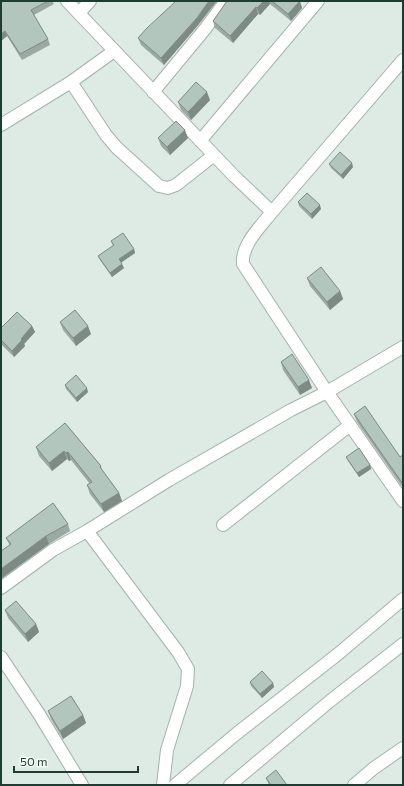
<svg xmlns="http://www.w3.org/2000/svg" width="404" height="786" font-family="Commissioner,sans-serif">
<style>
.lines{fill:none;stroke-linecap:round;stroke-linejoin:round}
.minor-casing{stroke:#a1b3ab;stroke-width:14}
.minor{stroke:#fff;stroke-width:12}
.wall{fill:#9aaaa3}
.shaded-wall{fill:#7d8b84}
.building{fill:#b3c6bd;stroke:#7d8b84}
</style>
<rect width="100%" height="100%" fill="#deebe4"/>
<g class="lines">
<g class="minor-casing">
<path id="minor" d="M67,1L234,176L272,212L403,60
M79,13L90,1
M71,82L106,135L116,147L159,186L168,188L176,185L214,155
M153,92L205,29L226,1
M1,125L71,82L114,51
M200,141L318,1
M272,212C261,226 241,245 243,264L327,392L403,501
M223,525L350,425
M87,531L178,652L188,669L187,686L167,750L163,785
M1,588L53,550L87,531L169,480L291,410L327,392L403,347
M1,657L39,714L82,785
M175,785L236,734L338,654L403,599
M230,785L330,701L403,644
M354,785L374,768L403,748"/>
</g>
<use href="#minor" class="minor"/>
</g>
<path class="wall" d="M1,1H52L54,4L34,15L48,39L50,45L22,60L7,36L1,41Z
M227,1H299L302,8L291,21L270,4L260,15L258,14L233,43L215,28L213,21Z
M199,24L164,65L141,45L138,38Z
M210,100L191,120L181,110L178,102Z
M158,138H188L170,155L161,146Z
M329,164L353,167L343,179L331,168Z
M298,202L321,209L312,219L299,206Z
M111,241L134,249L135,253L121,263L124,268L112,277L100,260L98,256L113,246Z
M307,278L340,291L343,299L330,310L310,286Z
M60,322L91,334L76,346L63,330Z
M32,326L35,332L24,344L25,346L14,357L1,344V328Z
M281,362L312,388L300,395L283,370Z
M65,385L88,392L77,402L66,389Z
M354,414L400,457L403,455V488L357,422Z
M65,423L101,466L102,470L119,493L122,501L104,512L90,494L87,485L90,484L71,460L69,461L67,459L52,471L39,456L36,447Z
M346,457L370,465L371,469L359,477L348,461Z
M68,524L70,531L49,544L10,546L6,538Z
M5,610L36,624L39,632L28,642L8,618Z
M250,682L273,683L274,687L262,698L251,686Z
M48,711L83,715L86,723L63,739L51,719Z
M266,778L287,785H269Z"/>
<path class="shaded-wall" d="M209,1H217L199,24L164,65L161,58Z
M264,1H269L270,4L260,15L257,8Z
M300,1L302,8L291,21L288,14Z
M256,7L258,14L233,43L230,36Z
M5,31L7,36L1,41V34Z
M207,92L210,100L191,120L188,112Z
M185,130L188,138L170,155L167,147Z
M352,163L353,167L343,179L341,175Z
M320,205L321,209L312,219L311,214Z
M134,249L135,253L120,263L119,259Z
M122,264L124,268L112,277L110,273Z
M340,291L343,299L330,310L327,302Z
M32,326L35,332L24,344L25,346L14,357L12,351L21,339Z
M88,326L91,334L76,346L73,338Z
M309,380L312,388L300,395L298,387Z
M87,388L88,392L77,402L76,398Z
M64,451L67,459L52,471L49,463Z
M68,452L71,460L69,461L66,453Z
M370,465L371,469L359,477L357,473Z
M119,493L122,501L104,512L101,504Z
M46,536L49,544L1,579V569Z
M36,624L39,632L28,642L25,634Z
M273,683L274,687L262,698L260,694Z
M83,715L86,723L63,739L60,731Z"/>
<path class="building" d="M1,1H48L31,10L48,39L20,54L5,31L1,34Z
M176,1H209L197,18L161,58L138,38L147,28Z
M227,1H264L257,8L256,7L230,36L213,21Z
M272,1H300L288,14Z
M196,82L207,92L188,112L178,102Z
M176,121L185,130L167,147L158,138Z
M340,152L352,163L341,175L329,164Z
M307,193L320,205L311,214L298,202Z
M123,233L134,249L119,259L122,264L110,273L98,256L114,245L111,241Z
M321,267L340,291L327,302L307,278Z
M75,310L88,326L73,338L60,322Z
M17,312L32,326L21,339L22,340L12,351L1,340V328Z
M292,354L309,380L298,387L281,362Z
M76,375L87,388L76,398L65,385Z
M365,406L400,457L403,455V484L354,414Z
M65,423L101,466L100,467L119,493L101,504L87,485L92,482L68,452L66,453L64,451L49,463L36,447Z
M359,448L370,465L357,473L346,457Z
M53,503L68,524L46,536L1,569V551L11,544L6,538Z
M16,601L36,624L25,634L5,610Z
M262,671L273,683L260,694L250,682Z
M71,696L83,715L60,731L48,711Z
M276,770L287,785H271L266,778Z"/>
<rect width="404" height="786" fill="none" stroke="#1e3d32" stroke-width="4"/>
<path d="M14 766v6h124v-6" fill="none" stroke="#1e3d32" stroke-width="2"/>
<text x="20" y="766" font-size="12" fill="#1e3d32" stroke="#eff8f3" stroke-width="3" paint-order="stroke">50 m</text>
</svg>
